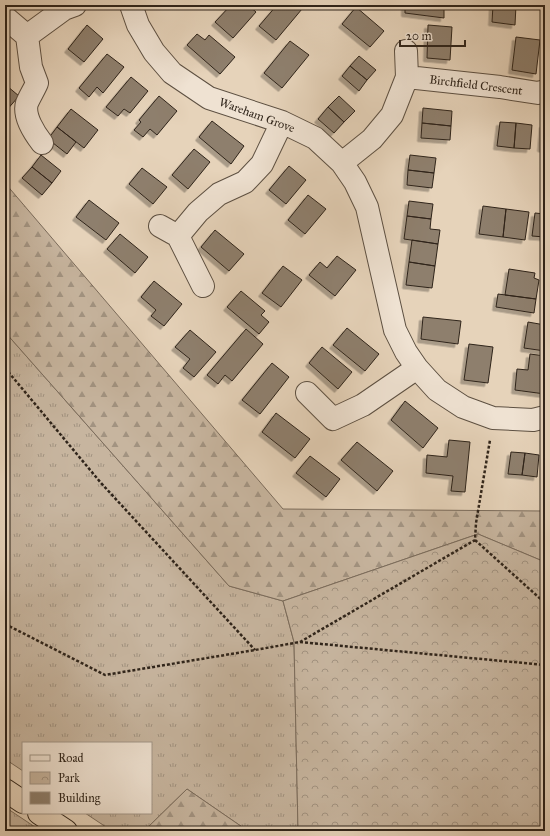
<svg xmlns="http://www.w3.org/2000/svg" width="550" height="836" font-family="'IM FELL Great Primer',serif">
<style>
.grass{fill:url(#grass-tufts);stroke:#7b6c5c}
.forest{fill:url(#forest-firs);stroke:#7b6c5c}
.park{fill:url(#park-crowns);stroke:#7b6c5c}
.building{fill:#8e7f6d;stroke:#2f241a;filter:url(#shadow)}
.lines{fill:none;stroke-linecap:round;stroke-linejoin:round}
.minor-casing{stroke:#5d5042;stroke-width:24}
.highway-casing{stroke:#2f241a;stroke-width:24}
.path{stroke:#2f241a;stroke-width:2.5;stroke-dasharray:3 2;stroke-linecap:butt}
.minor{stroke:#efe2d2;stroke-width:22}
.highway{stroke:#e6d3ba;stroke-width:22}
.labels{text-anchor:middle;stroke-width:4;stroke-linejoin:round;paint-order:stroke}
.street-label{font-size:12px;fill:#2f241a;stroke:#efe2d2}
</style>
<defs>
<pattern id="grass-tufts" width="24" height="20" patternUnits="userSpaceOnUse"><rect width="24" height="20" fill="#c7b59f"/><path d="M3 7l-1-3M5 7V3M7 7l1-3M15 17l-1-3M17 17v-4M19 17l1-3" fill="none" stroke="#a29381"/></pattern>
<pattern id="forest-firs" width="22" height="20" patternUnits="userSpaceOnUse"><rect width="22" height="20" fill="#c7b59f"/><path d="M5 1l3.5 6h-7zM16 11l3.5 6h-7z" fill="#a29381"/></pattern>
<pattern id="park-crowns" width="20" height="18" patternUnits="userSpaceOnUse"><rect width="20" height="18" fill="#c7b59f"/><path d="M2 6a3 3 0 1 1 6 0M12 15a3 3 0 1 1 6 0" fill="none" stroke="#a29381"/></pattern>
<filter id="shadow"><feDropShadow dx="-3.5" dy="3.5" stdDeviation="0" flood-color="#0004"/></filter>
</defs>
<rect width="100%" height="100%" fill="#e6d3ba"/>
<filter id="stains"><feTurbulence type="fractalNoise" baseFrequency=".005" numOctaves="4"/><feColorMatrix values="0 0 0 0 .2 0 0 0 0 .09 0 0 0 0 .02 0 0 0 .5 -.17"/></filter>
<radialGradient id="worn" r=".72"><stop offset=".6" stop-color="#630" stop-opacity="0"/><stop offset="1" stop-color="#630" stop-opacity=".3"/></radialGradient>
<path class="grass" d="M5,332L229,586L283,601L294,642L298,831H248L187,789L144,831H112L85,813H151V743H23V771L5,759Z
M5,807L41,831H5Z"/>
<path class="forest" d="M5,183L283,509L545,511V562L478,534L283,601L229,586L5,332Z
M187,789L248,831H144Z"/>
<path class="park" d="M478,534L545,562V831H298L294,642L283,601Z"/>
<path class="building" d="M231,5H248L256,12L233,38L215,22Z
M277,5H282L286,8L289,5H303L302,9L276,40L259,26Z
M405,5H444V18L405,13Z
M493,5H516L515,25L492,22Z
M356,7L384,31L370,47L342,24Z
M87,25L103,39L84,62L68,49Z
M428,25L452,27L450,60L427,58Z
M197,34L205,40L209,35L235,57L220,74L187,45Z
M516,37L540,40L536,74L512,70Z
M290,41L309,55L282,88L264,73Z
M107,54L124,67L103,93L97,87L89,97L79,88Z
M359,56L376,70L367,80L350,66Z
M350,66L367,80L359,91L342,76Z
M131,77L148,91L130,113L124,109L118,116L106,107Z
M7,86L19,96L5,112V89Z
M159,96L177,111L157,135L150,129L143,137L134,130L141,122L139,120Z
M339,96L355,111L344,122L328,107Z
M328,107L344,122L334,133L318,119Z
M423,108L452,111L451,126L422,123Z
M71,109L98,130L84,148L57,127Z
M212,121L244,146L231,164L199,137Z
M500,122L516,123L514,148L497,146Z
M422,123L451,126L450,140L421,138Z
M516,123L532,125L530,149L514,148Z
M543,124H545V149L541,148Z
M57,127L76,142L67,154L48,139Z
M194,149L210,162L188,189L172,175Z
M41,155L61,171L52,183L32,167Z
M410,155L436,158L434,173L408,170Z
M289,166L306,180L286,204L269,190Z
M32,167L52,183L42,195L22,178Z
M142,168L167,187L153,204L129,184Z
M408,170L434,173L432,188L407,185Z
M308,195L326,209L305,234L288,220Z
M89,200L119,223L106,240L76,217Z
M409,201L433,204L431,219L407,216Z
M483,206L506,209L503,237L479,234Z
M506,209L529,212L525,240L503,237Z
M535,213L545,214V237L532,236Z
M407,216L431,219L430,229L440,230L438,244L404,239Z
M215,230L244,254L229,271L201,247Z
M120,234L148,257L135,273L107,249Z
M412,240L438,244L435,266L409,262Z
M337,256L356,270L335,296L309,275L320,262L327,268Z
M409,262L435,266L432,288L406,285Z
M283,266L302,280L281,307L262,293Z
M509,269L535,273L534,278L539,280L536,299L505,295Z
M154,281L182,304L164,326L151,316L156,310L141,297Z
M241,291L265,311L261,315L269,322L259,334L227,307Z
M498,294L536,299L534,313L496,307Z
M423,317L461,321L458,344L421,339Z
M528,322L545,325V351L524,348Z
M347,328L379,354L365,371L333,345Z
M246,329L263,344L232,381L225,375L218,384L207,375Z
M190,330L216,352L194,377L183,368L190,359L175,347Z
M469,344L493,347L488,383L464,380Z
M322,347L352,372L338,389L309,363Z
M530,354L545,356V394L515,390L517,369L528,370Z
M272,363L289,377L260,414L242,400Z
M405,401L438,428L423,448L391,420Z
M276,413L310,439L295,458L262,432Z
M449,440L470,442L465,492L451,491L453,476L426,473L427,455L447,457Z
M357,442L393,471L377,491L341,460Z
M511,452L525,453L522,475L508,474Z
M525,453L539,455L537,477L522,475Z
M310,456L340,479L326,497L296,473Z"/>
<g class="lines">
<g class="minor-casing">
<path id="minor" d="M131,5L138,25L154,52L172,73L209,98L282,122L315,138L342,163L355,182L367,207L395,330L406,352L417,368L437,390L463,407L493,418L533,420L545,417
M7,19L27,36L64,9L75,5
M27,36L31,67L37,83C34,90 30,96 27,103C23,116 35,134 42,143
M406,51L407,77
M342,163L372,139L392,115L407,77L500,87L538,93L545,91
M160,226L178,236
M203,286L178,236L198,212L219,194L245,182L262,164L282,122
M307,393L333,419L363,405L417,368"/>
</g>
<g class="highway-casing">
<path id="highway" d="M5,790L23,802
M39,813L66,831"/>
</g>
<path class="path" d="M5,368L101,483L255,650
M475,540L545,603
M5,624L105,675L255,650L300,642L475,540L476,523L490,440
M300,642L545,665"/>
<use href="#minor" class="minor"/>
<use href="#highway" class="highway"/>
</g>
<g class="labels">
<g class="street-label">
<text transform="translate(476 85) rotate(7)" y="4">Birchfield Crescent</text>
<text transform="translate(257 115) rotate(20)" y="4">Wareham Grove</text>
</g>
</g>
<rect width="550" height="836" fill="none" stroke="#e6d3ba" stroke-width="20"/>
<rect x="6" y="6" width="538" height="824" fill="none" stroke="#2f241a" stroke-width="2"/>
<rect x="10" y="10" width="530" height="816" fill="none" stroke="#2f241a"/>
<rect x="22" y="742" width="130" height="72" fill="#efe2d2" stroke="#a29688"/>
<rect x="30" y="755" width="20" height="6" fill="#efe2d2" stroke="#a29688"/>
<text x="58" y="762" font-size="12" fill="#2f241a">Road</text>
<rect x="30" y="772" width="20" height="12" fill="url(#park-crowns)" stroke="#a29688"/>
<text x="58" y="782" font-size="12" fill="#2f241a">Park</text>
<rect x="30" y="792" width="20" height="12" fill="#8e7f6d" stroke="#a29688"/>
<text x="58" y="802" font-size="12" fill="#2f241a">Building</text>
<path d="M400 40v6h65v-6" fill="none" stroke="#2f241a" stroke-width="2"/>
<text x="406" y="40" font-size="12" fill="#2f241a" stroke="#efe2d2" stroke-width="3" paint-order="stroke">20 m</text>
<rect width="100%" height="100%" filter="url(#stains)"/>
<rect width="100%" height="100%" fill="url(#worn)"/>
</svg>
